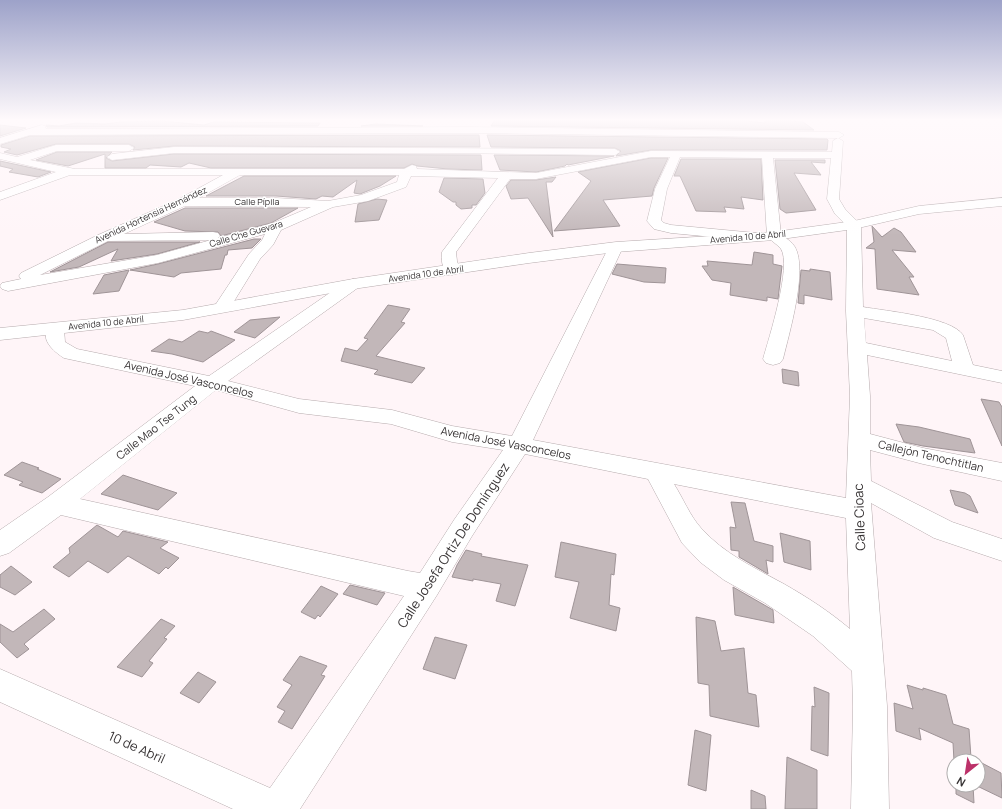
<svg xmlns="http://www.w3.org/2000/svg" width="1002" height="809" font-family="Manrope,sans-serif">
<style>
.building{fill:#c2b7b9;stroke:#9f9497}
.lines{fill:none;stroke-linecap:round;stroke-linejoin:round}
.minor-casing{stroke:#b6abad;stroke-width:1}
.tertiary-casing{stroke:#b6abad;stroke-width:1}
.minor{fill:#fff;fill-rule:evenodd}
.tertiary{fill:#fff;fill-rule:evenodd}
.labels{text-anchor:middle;stroke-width:3;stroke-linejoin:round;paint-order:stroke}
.far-street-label{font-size:9px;fill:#363233;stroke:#fff}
.street-label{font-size:11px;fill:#363233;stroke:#fff}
.near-street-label{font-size:13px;fill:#363233;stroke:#fff}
</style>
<rect width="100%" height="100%" fill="#fff5f8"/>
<path class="building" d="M162,121L204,125L213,122L320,123L318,126L47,127L46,125L59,126L76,123L105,124L120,122Z
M494,121H747L765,123V121H791L803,122L814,130L491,126Z
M376,124L423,126H361Z
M0,125L26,128L0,136Z
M479,135L480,147L174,146L133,150L135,147L129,144H56L17,155L4,152L11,149L1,147V145L30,136Z
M487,135L827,139L828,140L827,150H651L616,156L621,151L615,148L491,147Z
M57,152H112L106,158L112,161L174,154L481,155L482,170L448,169L417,166L412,164L404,168H211L189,163L181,167L150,165L146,168H105V154L68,166L36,160Z
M494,155L614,156L568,165L567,164L565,166L536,172L500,170Z
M651,158H668L654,188L652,196L603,200L620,226L554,231L591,181L578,172Z
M681,159H761L763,200L741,197L744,209L724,207L726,212L696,211L680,176H674Z
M775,160H825V163L811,162L821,175L794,173L816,210L786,213L780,209Z
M0,161L51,172L38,177L9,172L13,169L0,166Z
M244,176H396L380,186L360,194L354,193L357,180L333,197L322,196L316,199L276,196H206Z
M556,177L552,182H546L553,237L528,198L511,199L506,186L511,180H536Z
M444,178L483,179L485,193L476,205H472V208L461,209L456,205V202H453L439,192Z
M377,199L387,200L379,220L355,222L358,204Z
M185,208H298L271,223L221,236L218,232L185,231L154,222Z
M872,226L882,237L894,228L901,232L916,252L892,250L914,277H909L919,295L877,289L875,249L866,248L874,242Z
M254,239H261L252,248L228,250L227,255H225L221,269L181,273L174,277L130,270L158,264Z
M108,242H200L157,254L111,261L118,249L79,267L50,272Z
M754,252L773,255V264L782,266L778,299L767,297V301L730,295L731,283L712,280L702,266H708L707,261L752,265Z
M617,264L666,268L665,283L644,282L612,274Z
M810,269L830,272L832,300L804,295V304L798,303L801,270L810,271Z
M129,270L119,291L93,294L104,275Z
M388,305L410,309L401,322L405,323L376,356L425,368L412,383L374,374L378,370L341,361L345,348L357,351L368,339L364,338Z
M280,317L255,338L234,332L250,320Z
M199,331L208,333L211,331L235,340L203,362L172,354L151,351L169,339L182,342Z
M782,369L798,372L799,386L783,383Z
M981,399L999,402L1002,407V446Z
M896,424L919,427L970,439L975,453L923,446L904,442Z
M22,462L39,468L37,469L61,479L42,493L19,485L23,482L4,475Z
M123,475L177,493L158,510L101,494Z
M950,490L965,493L970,496L978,513L955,505Z
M731,502L745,503L754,541L773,546V562L766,560L768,574L739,557V551L731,550L730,527L736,528Z
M97,525L118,537L123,531L168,542L160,548L179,558L168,569L166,567L159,574L128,556L108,573L88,561L69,577L53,567L70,553L69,548Z
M780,533L810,541L811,570L784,562Z
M561,542L616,554L614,575L611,574L609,605L620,608L616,631L570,618L579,582L555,577Z
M466,550L482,554L481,556L528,565L515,606L496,601L501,584L473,579V581L452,577L457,565Z
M11,566L32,582L15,595L0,587V575Z
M350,585L385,593L377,605L343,594Z
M321,586L338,594L320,617L318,615L315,619L301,612Z
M733,587L773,610L774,623L735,615Z
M44,609L55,619L24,644L29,649L17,658L0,642V624L13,632Z
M696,617L715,621L721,651L744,648L748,693L756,695L759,727L710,716L709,685L698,683Z
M161,619L175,626L164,638L167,639L149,661L153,663L142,677L117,667Z
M435,637L467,645L455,679L423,669Z
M300,656L327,666L321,675L325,676L292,729L278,722L285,711L277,707L292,685L283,680Z
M198,672L216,682L199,703L180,693Z
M907,685L923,690V688L946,695L953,724L969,729L971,758L978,761H954L953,743L919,728L921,740L896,731L894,703L913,709Z
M814,687L829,693L828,756L811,750L812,706L815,707Z
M695,730L711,735L706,791L688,785Z
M787,757L817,770V809H785Z
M978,761L1001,773L1002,798L975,785H978Z
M956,785H973L974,803L956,794Z
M751,790L765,796L766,809H751Z"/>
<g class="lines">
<g class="minor-casing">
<path id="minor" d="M42,125L45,126L46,129L468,127L839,132L844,135L839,138L468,133L30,135L0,144V138Z
M838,138L843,141L839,199L845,209L861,225L863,307C886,311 951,317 963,335L973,365L1002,371V383L867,355L870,396V434L923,448L1002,463V481L923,464L870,450L871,481L952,522L1002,539V561L934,538L871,503L887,706L889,809H851L853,706L852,671L813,636L765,603L724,580L700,562L682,543L648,479L525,454L472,536L437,595L300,809H233L0,702V669L270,788L404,596L61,515L9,553L0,556V530L48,497L195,386L64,358C53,351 39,339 49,325L55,324L61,325L64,329L65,342L77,349L209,376L347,281L353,279L359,281L361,284L359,287L228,381L299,399L392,410L452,426L512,436L609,247L611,244L616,243L621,244L623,247L533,440L846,498L850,396L846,311L847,226L835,214L827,199L831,158H773L781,235C786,238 792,242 795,247C808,270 789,334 783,359L780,363L773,365L766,363L763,359C769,338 792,266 781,249C777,244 771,241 767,236L762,158L680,157L667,189L661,220L664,223L671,225L756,233L761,234L763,237L761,240L756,241L671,233L654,229L647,221L655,189L670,157H651L536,179H510L456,252L457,261L460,270L457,273L452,275L447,273C442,267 441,260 442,252L498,178L411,176L406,187L368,201L333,207L281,230L273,245L260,259L228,311L222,312L216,311L214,307L249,254L262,240L265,234L158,263L8,291L2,289L0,286L2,283L21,279L19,276L21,273L98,235L179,199L223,175H70L0,200V192L56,172L0,159V153L17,157L56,145H129L134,148L129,151H57L30,160L75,169H404L412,165L416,166L417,169L536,173L651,151L832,152L833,141ZM240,175H399L397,182L361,195L328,201L276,198H199ZM185,206L311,207L271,224L218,238L220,236L218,233L213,232L124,234ZM211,240L157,255L40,275L108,241ZM864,318L933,330L946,338L952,361L866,343ZM216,390L299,413L391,424L452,442L503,450L454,520L420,573L408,571L80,499ZM674,484L846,518L850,629C830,612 807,597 784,584C755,568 724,554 701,528C690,516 683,498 674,484Z
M174,147L615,149L620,152L615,155L440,153H174L112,160L107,157L112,154Z"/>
</g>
<g class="tertiary-casing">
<path id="tertiary" d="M1002,198V206L919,214L854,229L774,240L616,252L529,263L353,289L183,320L0,340V328L183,310L353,279L529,253L616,242L774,232L854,221L919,206Z"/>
</g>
<use href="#minor" class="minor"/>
<use href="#tertiary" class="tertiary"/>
</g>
<linearGradient id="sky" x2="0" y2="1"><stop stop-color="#9da2c9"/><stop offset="0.51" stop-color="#fffafc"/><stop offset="1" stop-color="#fffafc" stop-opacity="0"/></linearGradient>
<rect width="1002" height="235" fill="url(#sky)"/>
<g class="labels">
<g class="far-street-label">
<text x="257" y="205">Calle Pípila</text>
<text transform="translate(151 215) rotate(-25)" y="3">Avenida Hortensia Hernández</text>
<text transform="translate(246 234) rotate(-16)" y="3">Calle Che Guevara</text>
<text transform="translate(748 237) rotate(-5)" y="3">Avenida 10 de Abril</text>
<text transform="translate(426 274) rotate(-8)" y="3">Avenida 10 de Abril</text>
<text transform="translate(106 323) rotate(-6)" y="3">Avenida 10 de Abril</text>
</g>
<g class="street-label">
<text transform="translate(189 379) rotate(13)" y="4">Avenida José Vasconcelos</text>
<text transform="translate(156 427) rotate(-38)" y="4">Calle Mao Tse Tung</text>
<text transform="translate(506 443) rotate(11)" y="4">Avenida José Vasconcelos</text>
<text transform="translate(931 456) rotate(13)" y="4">Callejón Tenochtitlan</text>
</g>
<g class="near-street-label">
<text transform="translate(859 517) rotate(-92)" y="5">Calle Cioac</text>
<text transform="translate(453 545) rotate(-57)" y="5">Calle Josefa Ortiz De Domínguez</text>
<text transform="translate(137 747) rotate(24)" y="5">10 de Abril</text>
</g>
</g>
<g transform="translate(966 773) rotate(210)"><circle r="19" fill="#ffffff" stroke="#afadad"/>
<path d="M0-3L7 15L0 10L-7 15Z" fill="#bc3169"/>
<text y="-6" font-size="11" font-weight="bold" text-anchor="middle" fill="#363233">N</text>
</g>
</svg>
